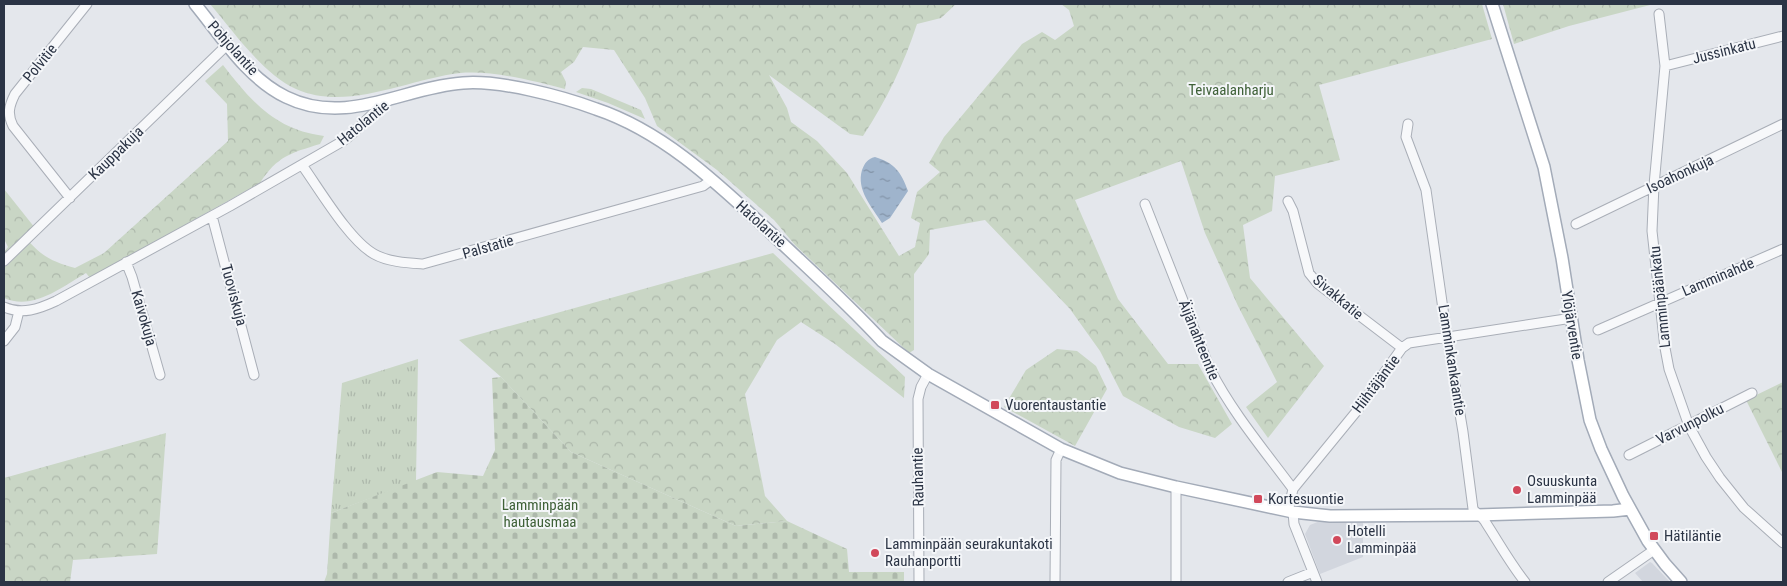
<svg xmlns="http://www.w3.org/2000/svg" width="1787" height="586" font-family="'Roboto Condensed',sans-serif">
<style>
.built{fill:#d2d6de}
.grass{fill:url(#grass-tufts)}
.forest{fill:url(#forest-crowns)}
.cemetery{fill:url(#cemetery-stones)}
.water{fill:url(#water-ripples)}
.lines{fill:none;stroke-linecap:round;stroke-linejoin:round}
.minor-casing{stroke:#a9aeb7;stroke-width:11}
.major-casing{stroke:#a3abb8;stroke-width:14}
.minor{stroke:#f7f8fa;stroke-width:9}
.major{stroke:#fff;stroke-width:11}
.poi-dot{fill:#d1495b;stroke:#f4f6f9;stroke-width:2}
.labels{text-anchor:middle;stroke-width:4;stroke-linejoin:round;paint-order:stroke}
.street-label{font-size:15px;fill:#2b3445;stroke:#f4f6f9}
.park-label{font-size:15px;fill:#3f6138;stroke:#f4f6f9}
.poi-label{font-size:15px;fill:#2b3445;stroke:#f4f6f9;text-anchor:start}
</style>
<defs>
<pattern id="grass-tufts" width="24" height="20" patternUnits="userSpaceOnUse" patternTransform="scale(1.25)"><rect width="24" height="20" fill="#c9d6c5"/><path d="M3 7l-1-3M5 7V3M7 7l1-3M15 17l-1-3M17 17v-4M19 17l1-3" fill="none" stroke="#adb8ab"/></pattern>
<pattern id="forest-crowns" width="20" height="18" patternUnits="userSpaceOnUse" patternTransform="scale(1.25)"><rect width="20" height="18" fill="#c9d6c5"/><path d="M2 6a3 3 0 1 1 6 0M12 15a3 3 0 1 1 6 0" fill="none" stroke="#adb8ab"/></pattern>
<pattern id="cemetery-stones" width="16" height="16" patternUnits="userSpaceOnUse" patternTransform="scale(1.25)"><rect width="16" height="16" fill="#c9d6c5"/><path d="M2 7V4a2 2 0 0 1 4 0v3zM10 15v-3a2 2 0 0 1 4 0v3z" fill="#adb8ab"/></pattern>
<pattern id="water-ripples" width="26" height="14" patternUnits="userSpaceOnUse" patternTransform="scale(1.25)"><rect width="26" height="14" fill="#9fb4cc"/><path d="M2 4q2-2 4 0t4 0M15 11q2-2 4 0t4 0" fill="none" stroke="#8293a7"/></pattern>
</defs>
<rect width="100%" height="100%" fill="#e4e7ec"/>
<path class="built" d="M1320,521L1363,523V557L1320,574L1305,534L1310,525Z
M1650,562L1652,563L1670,582H1643L1635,573Z"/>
<path class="grass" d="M582,88L591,89L641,110L645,119L608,103L576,92Z
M418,359L416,481L331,513L342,383Z"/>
<path class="forest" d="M210,4H956L941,18L917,24C904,64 886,101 863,136L850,134L769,75L787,108L791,122L817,141L847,173L899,256L915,247L920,223L911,218L917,192L940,172L929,163L944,137L1022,44L1042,32L1055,40L1074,26L1069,10L1061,4H1482L1492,39L1319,85L1340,160L1275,176L1272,211L1243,225L1250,278L1324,366L1268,438L1246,407L1277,382L1238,306L1205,233L1181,161L1075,200L1118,299L1168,364H1198L1232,424L1215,438L1179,427L1123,396L1100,351L1070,309L985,220L930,230L929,254L914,274V350L909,353L795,245L774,220L717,170L657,126L645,98L614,50L583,47L574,62L561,72L566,82L565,89C533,81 492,70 460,73C408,79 347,112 296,89C262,73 234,32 210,4Z
M1503,4H1654L1569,26L1514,44Z
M223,65C251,101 275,130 324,136L320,144C291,153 277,156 260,183L90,278L86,273C62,287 33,311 4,298V252L8,247L4,239V189L35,228L25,237C42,257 51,261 75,268L104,253L228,141L227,104L205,81Z
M773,253L905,377L904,398L835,344L801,322L777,340L745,394L765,496L787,521L736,526L571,452L501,377L459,340Z
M1057,349L1077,351L1096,366L1107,389L1075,446L1004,407L1026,370Z
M1783,382L1782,394L1783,474L1746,400Z
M166,433L157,554L73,560L70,582H4V478Z"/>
<path class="cemetery" d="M501,377L571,452L736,526L787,521L847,549L849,572H904V582H324L327,574L331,513L437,472L483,476L495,450L492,378Z"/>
<path class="water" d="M875,157C895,163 901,172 908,191L890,218L882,223C872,207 856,190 862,170C865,163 867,159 875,157Z"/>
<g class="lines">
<g class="minor-casing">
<path id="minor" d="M1659,14L1665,66L1654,185L1652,231L1665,348L1669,369L1689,426L1706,457L1720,478L1744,508L1783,543
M1665,66L1783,36
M1408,124L1406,137L1426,190L1447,337L1463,432L1473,509C1477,514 1483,517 1486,523C1499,543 1510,563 1525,582
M302,165C320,190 349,240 374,254C388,262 408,263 423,264L703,186L711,180
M70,198L13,126C7,114 9,106 15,94L87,4
M1288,201L1293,211L1309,273L1318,284L1402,348
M1145,204L1210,369C1232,412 1264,450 1293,489
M212,216L254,375
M1576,224L1783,124
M4,261L227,45
M126,262L132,277L160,375
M4,307C22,315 39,309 56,301L230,206L343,141C360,129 371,113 388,101
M1598,330L1783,249
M4,341L15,327L19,311
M1629,455L1752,393
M1176,487V582
M1288,511L1293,489L1356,412L1402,348L1409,343L1572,318
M1293,512L1294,524L1317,582
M919,582L918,399L921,387L928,374
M1055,582L1056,460L1061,449
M1288,582L1313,572
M1608,582L1654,550"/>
</g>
<g class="major-casing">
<path id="major" d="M195,4C222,37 247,78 286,97C347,127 404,87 463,83C500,80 561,96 596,109C665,132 720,186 772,234C809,269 847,303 882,341L928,374L1061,449L1120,473L1176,487L1293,512L1330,516L1477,515L1613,511L1630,509
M1492,4L1544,167L1562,258L1578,360L1590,420L1601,449L1623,496L1648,541L1665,564L1681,582"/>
</g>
<use href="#minor" class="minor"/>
<use href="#major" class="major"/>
</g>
<g class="poi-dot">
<rect x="990" y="400" width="10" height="10" rx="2.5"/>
<circle cx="1517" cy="490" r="5"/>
<rect x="1253" y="494" width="10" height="10" rx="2.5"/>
<rect x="1649" y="531" width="10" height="10" rx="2.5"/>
<circle cx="1337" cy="540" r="5"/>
<circle cx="875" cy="553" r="5"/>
</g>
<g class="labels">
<g class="street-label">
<text transform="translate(233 48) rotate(48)" y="5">Pohjolantie</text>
<text transform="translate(1724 51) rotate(-14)" y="5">Jussinkatu</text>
<text transform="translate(40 63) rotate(-51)" y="5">Polvitie</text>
<text transform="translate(363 123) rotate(-39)" y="5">Hatolantie</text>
<text transform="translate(116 153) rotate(-44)" y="5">Kauppakuja</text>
<text transform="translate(1680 174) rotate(-25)" y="5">Isoahonkuja</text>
<text transform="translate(761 224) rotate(42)" y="5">Hatolantie</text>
<text transform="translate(488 247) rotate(-16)" y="5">Palstatie</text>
<text transform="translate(1718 277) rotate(-23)" y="5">Lamminahde</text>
<text transform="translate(234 295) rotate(75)" y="5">Tuoviskuja</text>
<text transform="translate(1338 297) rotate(40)" y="5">Sivakkatie</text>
<text transform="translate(1660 297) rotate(-96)" y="5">Lamminpäänkatu</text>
<text transform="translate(144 318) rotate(74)" y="5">Kaivokuja</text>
<text transform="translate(1572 325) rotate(81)" y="5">Ylöjärventie</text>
<text transform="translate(1199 340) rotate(68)" y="5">Äijänahteentie</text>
<text transform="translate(1452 360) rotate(81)" y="5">Lamminkankaantie</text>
<text transform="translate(1376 384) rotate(-53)" y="5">Hiihtäjäntie</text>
<text transform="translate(1690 424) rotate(-27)" y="5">Varvunpolku</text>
<text transform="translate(918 477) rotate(-91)" y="5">Rauhantie</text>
</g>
<g class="park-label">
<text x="1231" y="95">Teivaalanharju</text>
<text x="540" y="510">Lamminpään<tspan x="540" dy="17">hautausmaa</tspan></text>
</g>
<g class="poi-label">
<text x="1005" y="410">Vuorentaustantie</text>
<text x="1527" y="486">Osuuskunta<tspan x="1527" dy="17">Lamminpää</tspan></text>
<text x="1268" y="504">Kortesuontie</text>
<text x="1347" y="536">Hotelli<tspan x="1347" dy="17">Lamminpää</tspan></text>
<text x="1664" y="541">Hätiläntie</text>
<text x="885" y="549">Lamminpään seurakuntakoti<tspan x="885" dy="17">Rauhanportti</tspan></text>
</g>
</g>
<rect width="1787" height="586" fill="none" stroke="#2b3445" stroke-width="10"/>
</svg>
